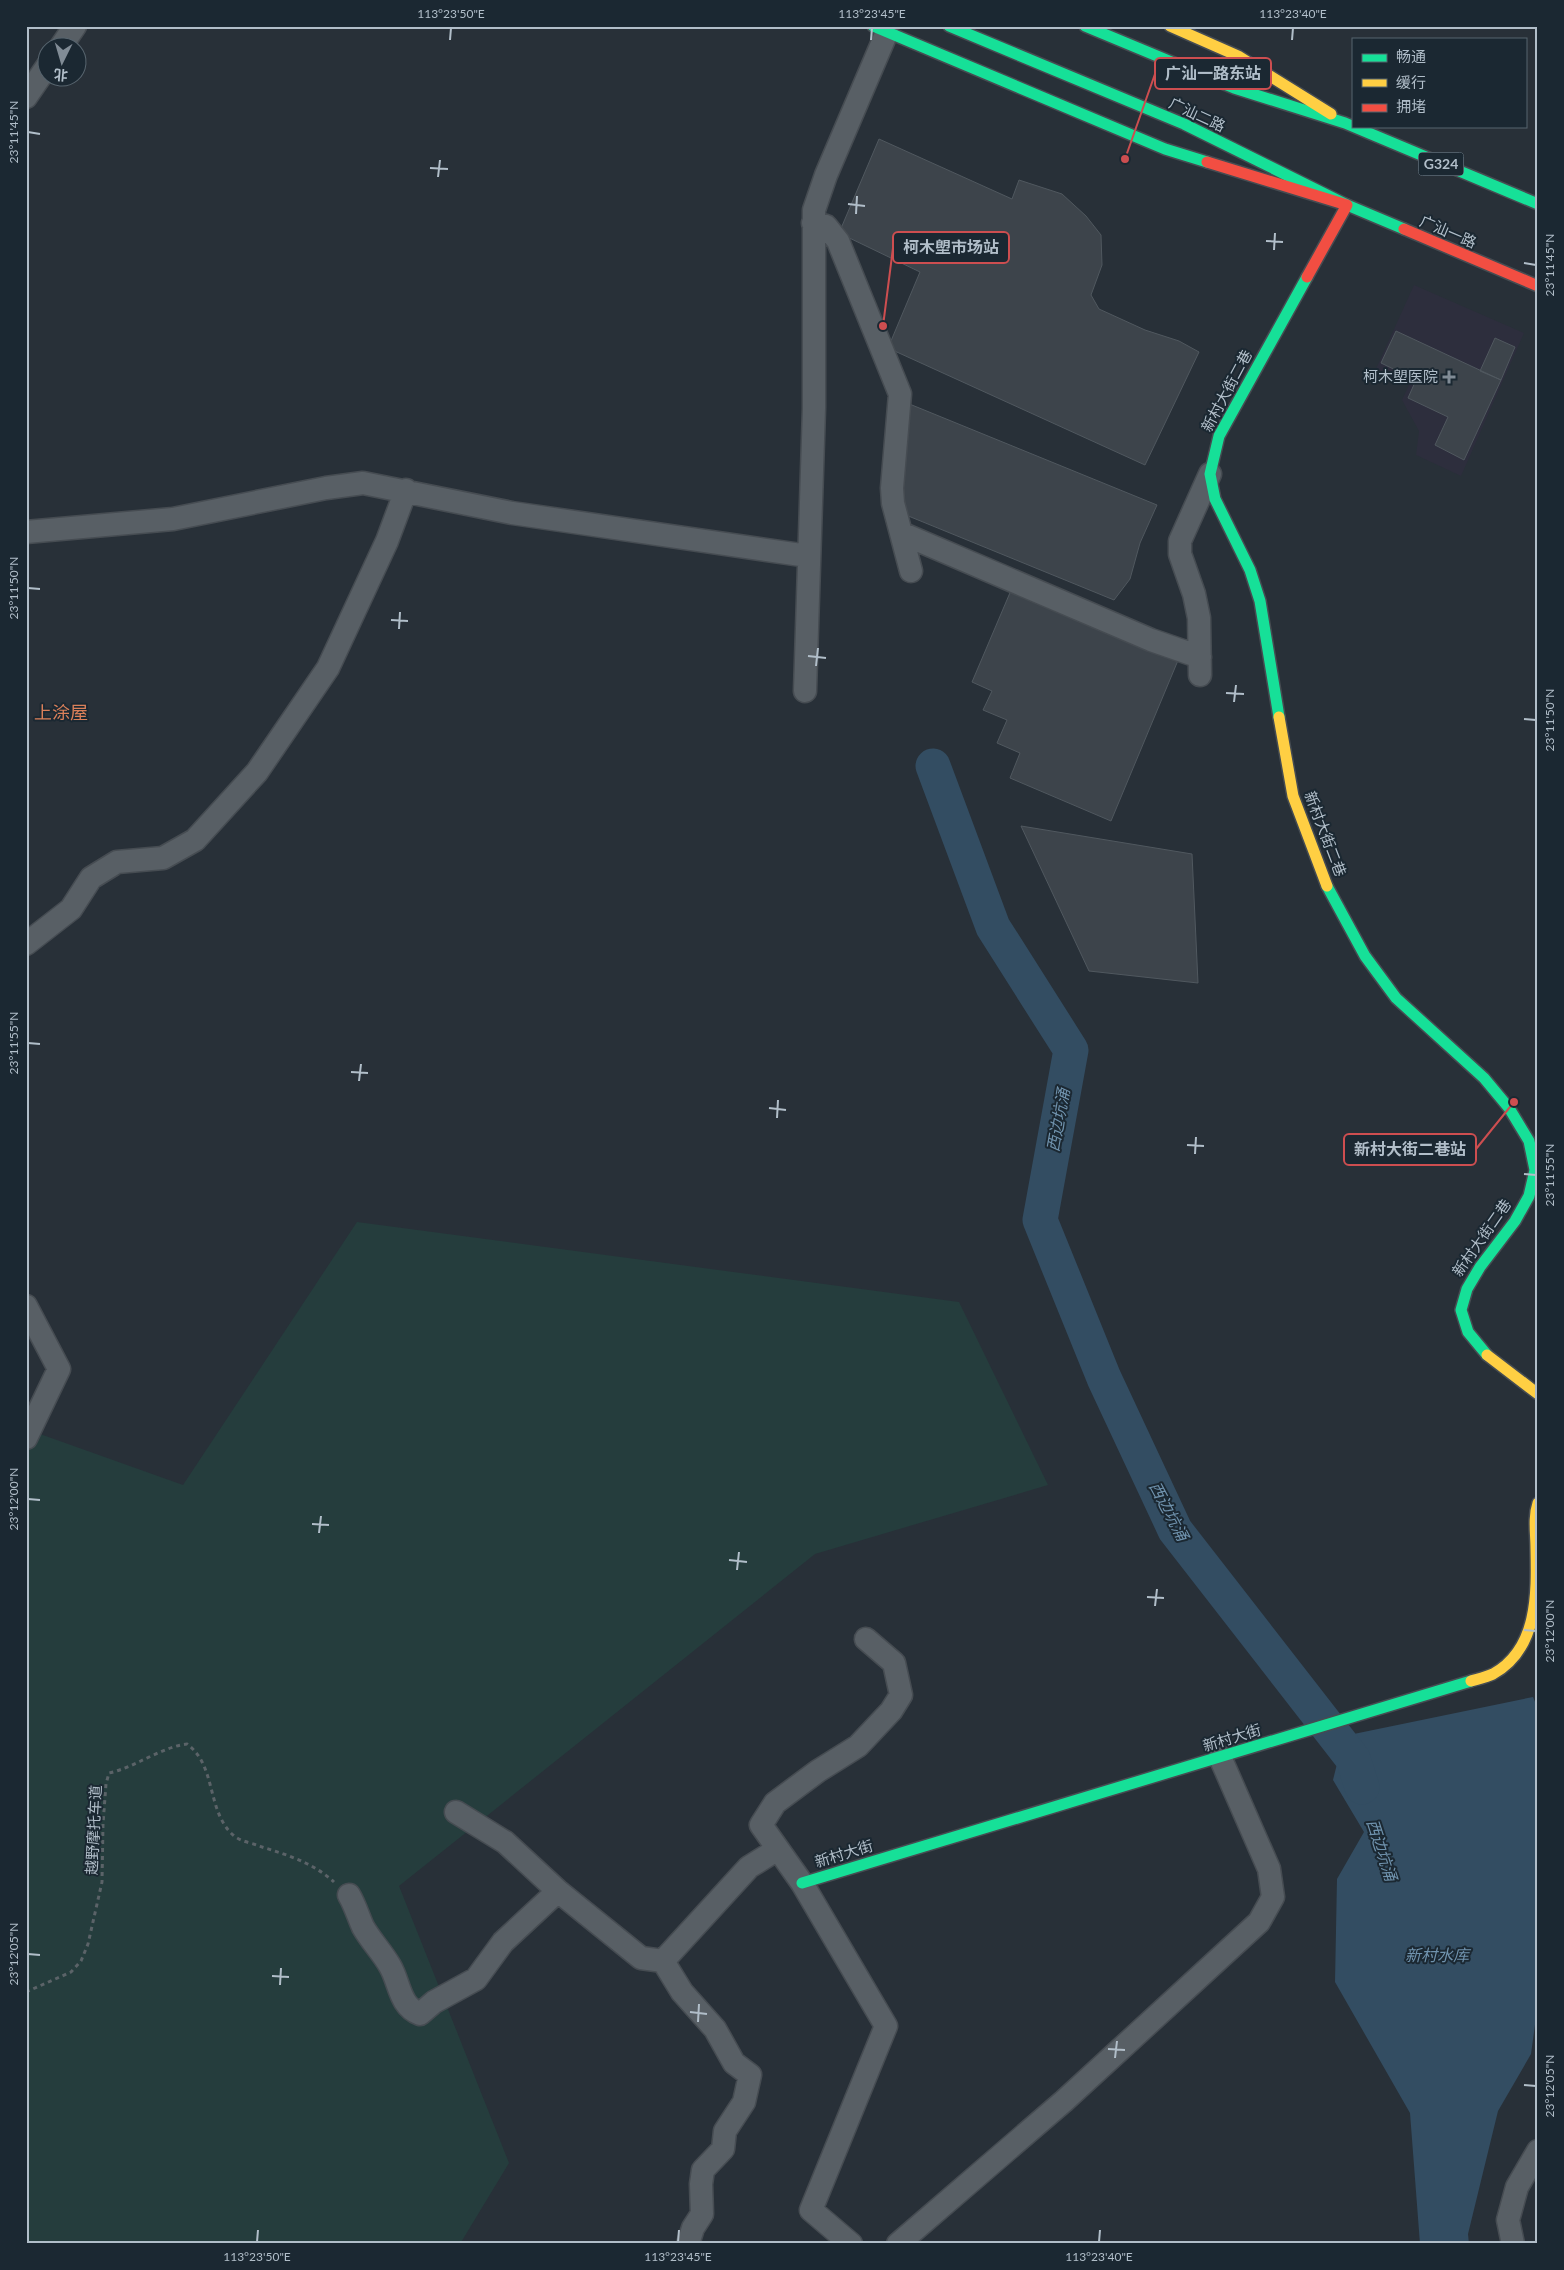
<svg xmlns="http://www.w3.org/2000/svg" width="1564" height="2270" font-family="Lato,'Noto Sans SC',sans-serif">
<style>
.medical{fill:#2d2e3d}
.green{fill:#253d3d}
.water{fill:#334d62}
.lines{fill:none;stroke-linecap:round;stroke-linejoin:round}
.river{stroke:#334d62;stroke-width:35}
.building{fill:#3d444b;stroke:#50585f}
.street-casing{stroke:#464c52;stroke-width:25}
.fast-casing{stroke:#464c52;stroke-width:14}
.slow-casing{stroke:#464c52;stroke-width:14}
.jam-casing{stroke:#464c52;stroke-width:14}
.path{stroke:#5b6368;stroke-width:3;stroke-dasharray:4 4;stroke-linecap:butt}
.street{stroke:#585f65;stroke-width:22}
.fast{stroke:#16e098;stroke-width:11}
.slow{stroke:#ffcf43;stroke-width:11}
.jam{stroke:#f24e42;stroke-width:11}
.ticks{fill:none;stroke:#b1bec9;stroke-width:2}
.poi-dot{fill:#818c96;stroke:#1b2832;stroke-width:2}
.labels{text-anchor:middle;stroke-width:4;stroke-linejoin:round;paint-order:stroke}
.shield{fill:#1b2832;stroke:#84919c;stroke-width:1}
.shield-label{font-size:14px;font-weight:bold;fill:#b1bec9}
.street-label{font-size:15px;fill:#b1bec9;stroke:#1b2832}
.poi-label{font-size:15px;fill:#b1bec9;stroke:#1b2832;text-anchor:end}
.water-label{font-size:16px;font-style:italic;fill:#7093ae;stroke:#1b2832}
.quarter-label{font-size:18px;fill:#db805a;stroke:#1b2832}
.leader{fill:none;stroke:#cd4e50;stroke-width:2}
.callout-dot{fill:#cd4e50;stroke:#1b2832;stroke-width:2}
.callout{fill:#1b2832;stroke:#cd4e50;stroke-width:2}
.callout-label{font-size:16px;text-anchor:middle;font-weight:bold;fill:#b1bec9}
.neatline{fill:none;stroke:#b1bec9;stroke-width:2}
.ticks-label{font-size:12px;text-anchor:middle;fill:#b1bec9}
</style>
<rect width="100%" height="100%" fill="#283038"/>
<path class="medical" d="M1414,285L1524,333L1461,476L1416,455L1419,431L1402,400L1409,385L1376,369Z"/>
<path class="green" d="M357,1222L959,1302L1048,1485L815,1554L399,1886L509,2163L460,2244H26V1429L183,1485Z"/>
<path class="water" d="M1533,1697L1538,1709V2003L1531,2054L1498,2111L1468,2234L1469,2244H1420L1410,2113L1335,1982L1337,1879L1364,1832L1333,1780L1344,1736Z"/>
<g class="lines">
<path class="river" d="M933,766L993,927L1071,1050L1040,1220L1104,1378L1175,1530L1353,1759L1362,1787"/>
</g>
<path class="building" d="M879,139L1012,199L1019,180L1062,194L1086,216L1101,235L1102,265L1091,295L1099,309L1145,330L1179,341L1199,352L1145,465L888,348L920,272L839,233Z
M1396,331L1501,380L1464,460L1435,445L1448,417L1408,398L1416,380L1381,363Z
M1495,338L1515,347L1501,380L1480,371Z
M907,403L1157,505L1140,543L1130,579L1114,600L901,513Z
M1012,588L1179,658L1111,821L1010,778L1020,753L997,743L1007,720L983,710L992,691L972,682Z
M1021,826L1192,854L1198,983L1089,971Z"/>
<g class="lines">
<g class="street-casing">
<path id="street" d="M60,48L75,26
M26,97L48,65
M813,223L826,226L838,241L900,394L892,488L893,503L911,571
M26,532L173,519L326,488L363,483L512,513L808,556
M901,533L1151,640L1200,657
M1200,675L1199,618L1194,594L1180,554V541L1210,474
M805,691L814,408V210L826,175L887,32
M26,944L71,909L91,878L117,862L163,858L195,840L257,772L328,668L387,541L406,490
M26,1306L59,1369L26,1438
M456,1812L505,1842L558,1891L641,1958L663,1961
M349,1895C355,1905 358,1916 363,1927C371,1941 382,1952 390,1966C400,1983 399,2006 420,2014L434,2002L476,1979L503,1942L558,1891
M663,1961L682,1992L715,2029L734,2063L750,2075L744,2102L725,2131L723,2149L703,2170L701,2184L702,2214L693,2228L688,2244
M663,1961L749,1867L778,1849
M851,2244L811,2210L886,2026L802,1883L761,1825L775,1803L818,1771L858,1746L891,1711L901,1695L894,1663L866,1639
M898,2244L1064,2101L1259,1922L1273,1897L1269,1869L1220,1757
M1513,2244L1508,2220L1517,2187L1538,2151"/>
</g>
<g class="fast-casing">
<path id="fast" d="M873,26L1165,149L1207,162
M949,26L1184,124L1347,205L1404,229
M1085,26L1234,88L1345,123L1538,204
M1279,717L1260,601L1250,570L1215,499L1210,474L1219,436L1307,277
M1327,886L1365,956L1396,998L1484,1078L1509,1108L1529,1141L1535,1170L1529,1196L1515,1221L1480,1267L1467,1289L1461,1310L1468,1332L1487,1355
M802,1883L1471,1681"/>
</g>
<g class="slow-casing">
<path id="slow" d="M1170,26L1238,56L1331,114
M1279,717L1293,796L1327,886
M1487,1355L1538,1394
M1471,1681C1478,1679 1487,1677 1493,1674C1538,1649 1537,1594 1536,1549C1536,1534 1533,1518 1538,1503"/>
</g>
<g class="jam-casing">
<path id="jam" d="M1207,162L1347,205L1307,277
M1404,229L1538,286"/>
</g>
<path class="path" d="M26,1992L71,1972L81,1961L88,1944L102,1882L103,1824L106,1784L109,1773C136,1767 161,1747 187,1744C217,1766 206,1810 233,1835C241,1842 253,1843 262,1847C288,1855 313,1863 334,1882"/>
<use href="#street" class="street"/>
<use href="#fast" class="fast"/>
<use href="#slow" class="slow"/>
<use href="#jam" class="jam"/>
</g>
<path class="ticks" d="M450,40L451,28M871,40L872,28M1292,40L1293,28M28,132L40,134M430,168L448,169M438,177L440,160M848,204L865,206M856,214L857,196M1266,241L1283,242M1274,250L1275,233M1524,263L1536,265M28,588L40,589M391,620L408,621M399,629L400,612M808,656L826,658M816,666L818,648M1226,693L1244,694M1234,702L1236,685M1524,719L1536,720M28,1043L40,1044M351,1072L368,1073M359,1081L361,1064M769,1108L786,1110M777,1118L778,1100M1187,1145L1204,1146M1195,1154L1196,1137M1524,1174L1536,1175M28,1499L40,1500M312,1524L329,1525M319,1533L321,1516M729,1560L747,1562M737,1570L739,1552M1147,1597L1164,1598M1155,1606L1157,1589M1524,1630L1536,1631M28,1954L40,1955M272,1976L289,1977M280,1985L281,1968M690,2012L707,2014M698,2022L699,2004M1108,2049L1125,2050M1115,2058L1117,2041M1524,2085L1536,2086M257,2242L258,2230M678,2242L679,2230M1099,2242L1100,2230"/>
<path class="poi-dot" d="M1446.5 369.5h5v5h5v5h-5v5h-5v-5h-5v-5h5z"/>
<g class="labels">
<rect class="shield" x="1418.5" y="152.5" width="45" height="23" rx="4"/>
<g class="shield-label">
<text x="1441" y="169">G324</text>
</g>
<g class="street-label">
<text transform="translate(1197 115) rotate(25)" y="5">广汕二路</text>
<text transform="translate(1448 232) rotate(23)" y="5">广汕一路</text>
<text transform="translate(1227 391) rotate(-62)" y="5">新村大街二巷</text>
<text transform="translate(1325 834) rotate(69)" y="5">新村大街二巷</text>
<text transform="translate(1482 1238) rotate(-55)" y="5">新村大街二巷</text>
<text transform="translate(1232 1738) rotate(-17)" y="5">新村大街</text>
<text transform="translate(94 1830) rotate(-87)" y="5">越野摩托车道</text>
<text transform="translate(844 1854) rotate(-17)" y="5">新村大街</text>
</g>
<g class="poi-label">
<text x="1438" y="382">柯木塱医院</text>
</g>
<g class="water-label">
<text transform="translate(1058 1120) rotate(-80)" y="6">西边坑涌</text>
<text transform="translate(1169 1511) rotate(62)" y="6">西边坑涌</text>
<text transform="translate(1382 1850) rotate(72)" y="6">西边坑涌</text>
<text x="1437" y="1961">新村水库</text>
</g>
<g class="quarter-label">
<text x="61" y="719">上涂屋</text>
</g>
</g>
<path class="leader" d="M1125 159L1155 74M883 326L893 248M1514 1102L1476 1149"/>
<g class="callout-dot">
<circle cx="1125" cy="159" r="5"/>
<circle cx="883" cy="326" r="5"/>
<circle cx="1514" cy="1102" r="5"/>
</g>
<g class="callout">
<rect x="1155" y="58" width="116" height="31" rx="5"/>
<rect x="893" y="232" width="116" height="31" rx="5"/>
<rect x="1344" y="1134" width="132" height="31" rx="5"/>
</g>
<g class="callout-label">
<text x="1213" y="79">广汕一路东站</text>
<text x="951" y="253">柯木塱市场站</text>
<text x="1410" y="1155">新村大街二巷站</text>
</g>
<rect width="1564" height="2270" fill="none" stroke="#1b2832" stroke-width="55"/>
<rect x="1352" y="38" width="175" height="90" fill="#1b2832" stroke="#57646e"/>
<rect x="1362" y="54" width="25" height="8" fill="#16e098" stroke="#57646e"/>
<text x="1396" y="62" font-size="15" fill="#b1bec9">畅通</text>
<rect x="1362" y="79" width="25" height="8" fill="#ffcf43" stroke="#57646e"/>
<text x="1396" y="88" font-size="15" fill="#b1bec9">缓行</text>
<rect x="1362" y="104" width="25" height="8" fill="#f24e42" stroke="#57646e"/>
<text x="1396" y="112" font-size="15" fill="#b1bec9">拥堵</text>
<g transform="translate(62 62) rotate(185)"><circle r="24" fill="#1b2832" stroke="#57646e"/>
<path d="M0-4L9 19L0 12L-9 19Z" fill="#818c96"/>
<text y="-8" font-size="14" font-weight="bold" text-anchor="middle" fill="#b1bec9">北</text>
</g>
<rect x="28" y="28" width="1508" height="2214" class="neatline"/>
<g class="ticks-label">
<text x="451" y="18">113°23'50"E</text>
<text x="872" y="18">113°23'45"E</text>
<text x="1293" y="18">113°23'40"E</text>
<text transform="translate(14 132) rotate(-90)" y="4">23°11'45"N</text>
<text transform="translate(1550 265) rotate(-90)" y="4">23°11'45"N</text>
<text transform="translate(14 588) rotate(-90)" y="4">23°11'50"N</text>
<text transform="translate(1550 720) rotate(-90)" y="4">23°11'50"N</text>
<text transform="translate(14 1043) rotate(-90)" y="4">23°11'55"N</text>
<text transform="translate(1550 1175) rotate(-90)" y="4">23°11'55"N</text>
<text transform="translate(14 1499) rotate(-90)" y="4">23°12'00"N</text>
<text transform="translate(1550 1631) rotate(-90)" y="4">23°12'00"N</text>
<text transform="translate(14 1954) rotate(-90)" y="4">23°12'05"N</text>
<text transform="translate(1550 2086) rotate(-90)" y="4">23°12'05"N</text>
<text x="257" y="2261">113°23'50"E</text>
<text x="678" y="2261">113°23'45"E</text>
<text x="1099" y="2261">113°23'40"E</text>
</g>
</svg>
